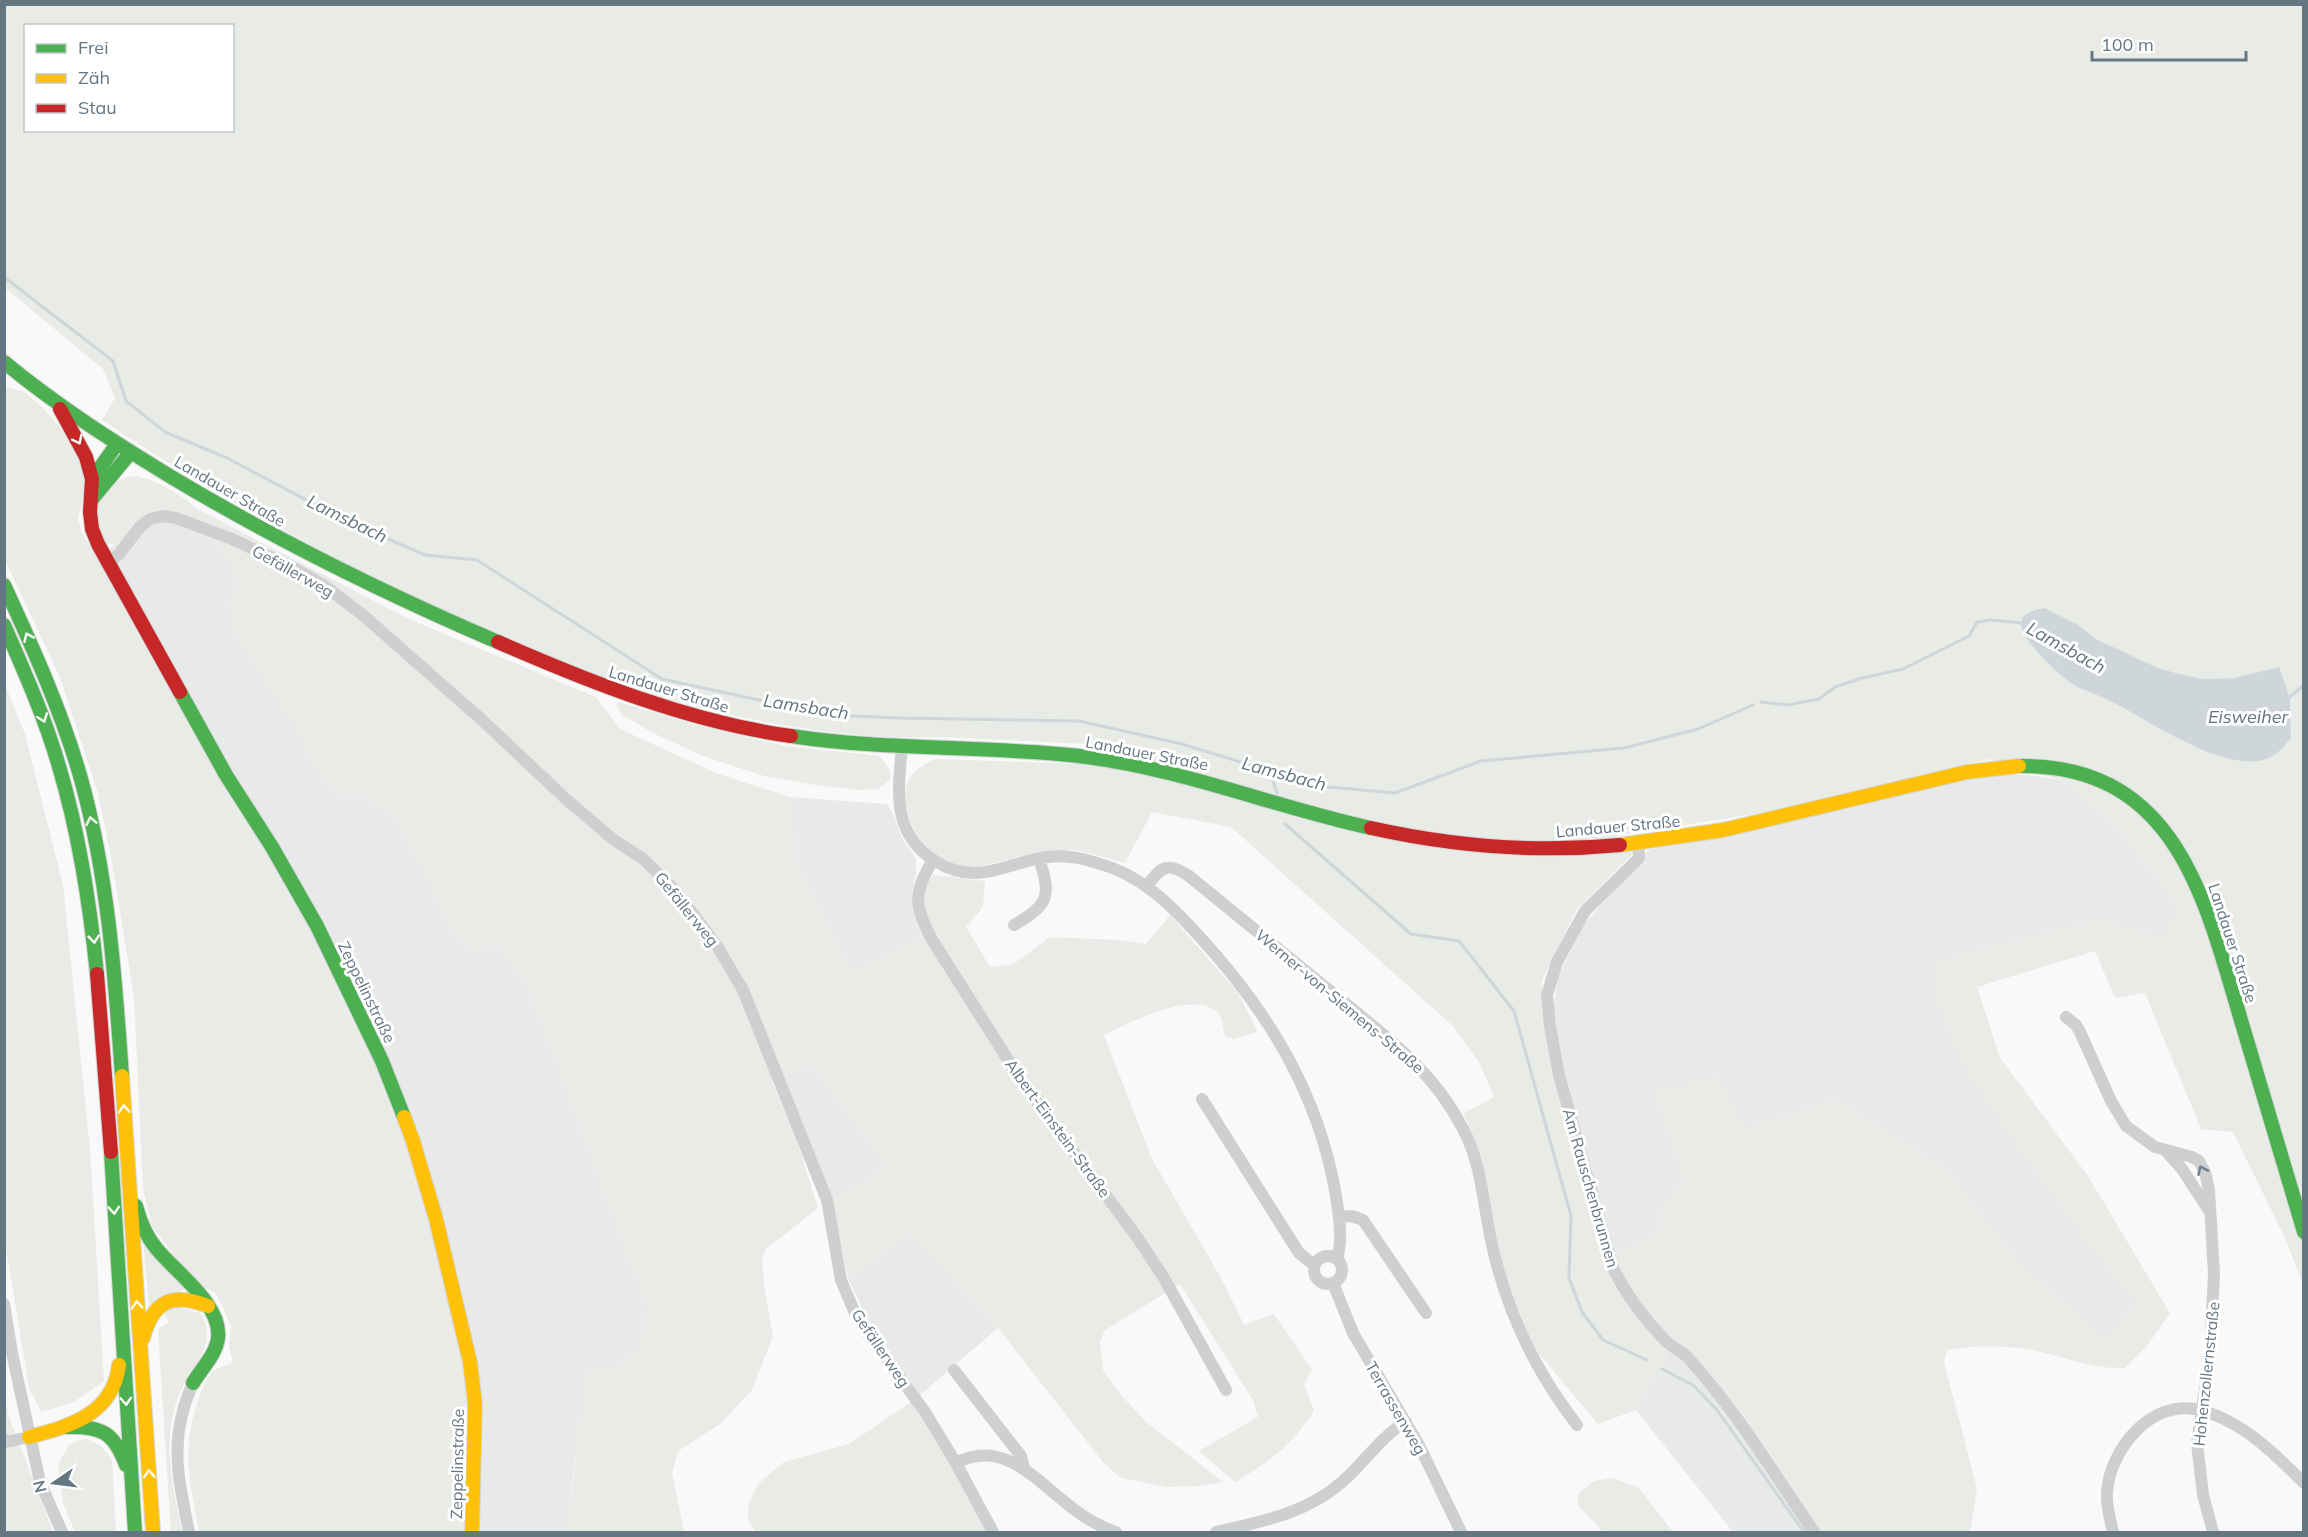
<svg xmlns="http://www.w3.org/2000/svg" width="2308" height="1537" font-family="Mulish,sans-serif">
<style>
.built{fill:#e8e9e9}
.green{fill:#e8ebe6;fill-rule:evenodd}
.water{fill:#ced6d9}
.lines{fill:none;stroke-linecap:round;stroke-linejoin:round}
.stream{stroke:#ced6d9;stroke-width:3}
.fast-casing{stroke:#d5d6d7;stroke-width:16}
.slow-casing{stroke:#d5d6d7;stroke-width:16}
.jam-casing{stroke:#d5d6d7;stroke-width:16}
.street{stroke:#cecfd0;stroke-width:12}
.fast{stroke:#4caf50;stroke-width:14}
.slow{stroke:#ffc107;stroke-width:14}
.jam{stroke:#c62828;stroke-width:14}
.oneway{stroke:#f6fbf6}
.oneway2{stroke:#707f8b}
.labels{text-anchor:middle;stroke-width:6;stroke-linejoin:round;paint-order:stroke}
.street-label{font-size:16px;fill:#657683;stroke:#fff}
.water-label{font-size:18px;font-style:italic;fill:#60757c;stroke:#fff}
</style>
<rect width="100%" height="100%" fill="#f9f9f9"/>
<path class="built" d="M168,510L199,522L233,564L236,590L228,609L302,739L317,769L341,796H363L396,817L431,884L450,929L470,951L499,947L527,984L647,1307L642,1345L621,1364L575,1455L568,1532H464L467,1411L458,1355L415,1181L387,1098L354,1023L288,893L206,760L99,560L133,525L153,511Z
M1973,775H2028L2062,780L2118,829L2179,906L2164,939L2099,919L1934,962L2092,1249L2137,1302L2104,1339L2017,1261L1945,1168L1835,1100L1744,1129L1653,1092L1670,1133L1685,1181L1663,1204L1659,1231L1614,1257L1560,1058L1553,1008L1558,977L1582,927L1648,850Z
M789,797L887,804L895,818L901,837L916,859V873L912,892L913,910L923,935L854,974L797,863Z
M810,1064L886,1165L866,1182L832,1201L781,1077Z
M909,1234L916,1238L998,1328L920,1395L871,1327L848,1278Z
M1670,1349L1722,1385L1824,1532H1733L1636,1410Z"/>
<path class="green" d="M4,5H2303V1285L2285,1238L2233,1132L2201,1129L2145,993L2115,998L2095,951L1977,987L2000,1058L2088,1176L2170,1313L2147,1346L2125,1368C2090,1370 2063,1355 2030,1350C2002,1345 1974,1345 1947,1350L1944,1362L1977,1489L1970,1532H1824L1722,1385L1701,1369L1686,1352L1678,1348L1660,1329L1635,1299L1617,1268L1614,1257L1659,1231L1663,1204L1685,1181L1670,1133L1653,1092L1719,1075L1744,1129L1835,1100L1945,1168L2017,1261L2104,1338L2136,1303L2092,1249L2023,1155L1965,1070L1934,994V962L2099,919L2164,939L2179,906L2118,829L2062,780L1988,759L1760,813L1617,836L1633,853L1577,909L1542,980L1544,1029L1579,1164L1608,1265L1621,1291L1637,1314L1670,1349L1636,1410L1598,1424L1535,1349L1505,1278L1480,1155L1464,1113L1494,1097L1480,1064L1454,1027L1231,827L1152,812L1125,863C1108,859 1089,851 1072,850C1065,849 1056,852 1049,853C1039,854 1027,854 1017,857C977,868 958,877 924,844C914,835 904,808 905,794C905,776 921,765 936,759L1079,764L1093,744C1043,742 993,739 943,737C926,737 908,738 890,737C836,735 779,725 726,714C659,700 593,673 530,647C380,586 236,510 102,420L115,398L103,369L5,288ZM26,26H232V130H26ZM2045,608L2077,624L2096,639L2158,668L2176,673L2203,679L2233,678L2278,667L2290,698L2291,738C2284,747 2276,757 2263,760C2220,771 2150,721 2112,702C2100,695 2086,692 2074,685C2059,676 2028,647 2022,629C2017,614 2035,609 2045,608Z
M4,387L23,391L41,406L66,434L79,453L85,486L78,519L82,533L99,560L206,760L288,893L354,1024L387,1098L415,1181L458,1355L467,1411L464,1532H199C190,1483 181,1451 198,1401C201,1392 205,1379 212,1372C217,1368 227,1365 233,1363L229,1346L231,1327L223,1307L215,1292L200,1286L186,1272L152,1226L143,1189L134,997L111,856L97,790L61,680L5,560Z
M136,476C161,482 179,493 199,510L411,620L596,697L620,729L716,773L789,797L797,863L854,974L923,935C921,913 917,892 934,875L985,881L983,907L966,927L990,967L1012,965L1050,937L1118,940L1146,944L1170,915L1238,993L1257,1030L1256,1032L1234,1039L1226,1037C1222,1030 1224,1020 1219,1014C1197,988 1128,1023 1104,1035L1152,1159L1221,1278L1244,1325L1274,1314L1312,1370L1304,1384L1314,1411C1290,1447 1272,1460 1235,1482L1199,1451L1258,1417L1253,1400L1180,1284L1105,1330L1100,1342L1103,1370L1120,1394L1145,1421L1223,1482L1199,1486L1167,1487L1121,1478L1103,1462L998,1328L916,1238L909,1234L848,1278L832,1201L866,1182L886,1165L810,1064L772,1081L796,1138L818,1208L766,1249L762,1259L764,1285L773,1336L752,1390L720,1424L678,1451L672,1473L684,1532H568L584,1372L621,1364L642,1345L647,1307L527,984L499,947L470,951L450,929L431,884L396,817L363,796H341L317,769L302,739L234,634L228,609L236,590L233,564L199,522L168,510L153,511L133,525L117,543L107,545C104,537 99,529 98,522C93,494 110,479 136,476Z
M5,685L25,734L63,885L90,1149L104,1381L74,1402L41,1412L29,1388L5,1243Z
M619,702L692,724L785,746L880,756L890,770V780L878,789L859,790L816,785L764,776L703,756L655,734L622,715L616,704Z
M143,1239L185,1289L149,1307Z
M177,1307L200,1313C222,1343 187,1370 177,1400C162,1446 173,1487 182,1532H171L158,1331L159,1328L169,1322L164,1312Z
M4,1393L9,1417L53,1532H5Z
M911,1402L952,1467L987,1532H756L748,1520L749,1503L758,1484L784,1462L849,1444Z
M86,1438L101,1446L112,1459L116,1532H75L63,1503L58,1465L69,1445Z
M1612,1478L1638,1487L1673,1532H1603L1577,1504L1579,1493L1594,1481Z"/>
<path class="water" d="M2045,608L2077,624L2096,639L2158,668L2176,673L2203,679L2233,678L2279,667L2290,698L2291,738C2284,747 2276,757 2263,760C2220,771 2150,721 2112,702C2100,695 2086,692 2074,685C2059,676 2028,646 2022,629C2017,614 2035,609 2045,608Z"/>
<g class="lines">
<path class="stream" d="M4,277L113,361L126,401L165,432L227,458L342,519L425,555L477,560L662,679L828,715L900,718L1079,721L1182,744L1318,786L1395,793L1481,761L1624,748L1698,729L1753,705
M2287,699L2304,685
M1761,702L1787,705L1819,699L1835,687L1862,678L1903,669L1969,636L1977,622L1991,620L2023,623
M1270,772L1277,793
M1285,824L1411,934L1459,941L1514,1011L1571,1216L1569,1278L1582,1312L1603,1340L1647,1360
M1662,1369L1693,1385L1717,1410L1804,1532"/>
<g class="fast-casing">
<path id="fast" d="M4,362C57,406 114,442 173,478C277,540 386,594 498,642
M92,479L117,444
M92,499L131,452
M4,585C33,648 62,712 81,779C108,876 115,976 122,1076
M4,625C25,673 46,720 60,770C80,837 90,905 97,974
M180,692L226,775L272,847L317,926L382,1061L404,1117
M791,736C889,751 989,745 1087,757C1185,770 1275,807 1371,828
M2019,766C2179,764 2206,904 2243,1027C2263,1095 2284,1164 2304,1232
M111,1152L135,1532
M136,1206C140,1221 146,1236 156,1248C175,1272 222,1304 218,1338C216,1355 201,1369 193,1383
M67,1427C101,1426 114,1432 126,1465"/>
</g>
<g class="slow-casing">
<path id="slow" d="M1620,845L1723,830L1967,772L2019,766
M122,1076L153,1532
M404,1117L413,1141L436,1219L470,1362L475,1404L472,1532
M143,1338C153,1301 172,1292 208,1306
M29,1437C71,1426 113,1414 119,1365"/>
</g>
<g class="jam-casing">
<path id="jam" d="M60,409L86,457L92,479L90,512L92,529L98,544L180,692
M498,642C592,683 690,722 791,736
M1371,828C1452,846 1537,853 1620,845
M97,974L111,1152"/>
</g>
<path class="street" d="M109,563L119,554L140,527L150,519L163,516L176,518L232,539L292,567L325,586L364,616L482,720L567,800L614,840L642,858L676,891L717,946L743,990L827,1200L841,1280L854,1311L869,1335L925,1412L956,1463L993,1532
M902,747C898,791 891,833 935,861C978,888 1006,862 1048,857C1064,855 1082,858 1097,863C1140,874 1170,904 1199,936C1268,1011 1319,1094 1336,1196C1339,1217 1343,1238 1337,1259
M1638,843L1639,858L1585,911L1557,962L1547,995L1550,1027L1559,1075L1613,1268C1626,1295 1645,1320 1666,1341C1673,1348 1682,1351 1688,1358C1736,1410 1774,1474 1814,1532
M933,860C913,894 914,903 931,938L1024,1085L1137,1237L1164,1278L1226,1390
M1147,886C1161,867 1167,861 1189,876C1236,914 1283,953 1330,991C1380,1032 1432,1068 1462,1127C1482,1163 1483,1205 1492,1245C1507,1312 1535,1371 1577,1425
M1014,925C1048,905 1052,897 1039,859
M2066,1017L2076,1025L2080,1032L2111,1101L2126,1126L2155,1147L2192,1157L2199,1161L2205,1172L2209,1190L2214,1273L2210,1354L2197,1443L2203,1495L2213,1532
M1202,1099L1299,1253L1314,1265
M2165,1150L2182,1169L2210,1212
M1339,1217L1352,1216L1363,1220L1426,1313
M1314 1270a14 14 0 1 1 28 0a14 14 0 1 1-28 0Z
M1333,1283L1353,1333L1419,1445L1461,1532
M4,1304L12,1353L40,1482L62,1532
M954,1370L1021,1456L1024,1468
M4,1439L5,1442L29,1437
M956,1463C1005,1437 1039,1484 1075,1510C1088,1520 1101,1527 1116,1532
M189,1532C178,1476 168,1439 193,1383
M1216,1532C1261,1522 1307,1513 1342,1482C1364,1463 1381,1436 1406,1422
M2113,1532C2110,1519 2106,1506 2107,1492C2110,1449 2152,1398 2199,1410C2241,1420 2274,1453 2304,1483"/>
<use href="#fast" class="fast"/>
<use href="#slow" class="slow"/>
<use href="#jam" class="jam"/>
</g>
<defs><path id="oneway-chevron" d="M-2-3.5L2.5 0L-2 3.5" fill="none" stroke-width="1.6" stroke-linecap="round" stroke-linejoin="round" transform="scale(1.5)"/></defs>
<g class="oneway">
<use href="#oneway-chevron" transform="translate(78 440) rotate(63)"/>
<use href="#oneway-chevron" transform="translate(28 637) rotate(-114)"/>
<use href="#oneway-chevron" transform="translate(43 718) rotate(70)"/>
<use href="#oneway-chevron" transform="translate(91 821) rotate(-102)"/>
<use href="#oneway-chevron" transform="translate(94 939) rotate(84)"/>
<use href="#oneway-chevron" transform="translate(124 1109) rotate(-94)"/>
<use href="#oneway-chevron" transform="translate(114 1210) rotate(86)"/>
<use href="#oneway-chevron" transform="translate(137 1305) rotate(-94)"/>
<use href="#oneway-chevron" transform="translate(126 1401) rotate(86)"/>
<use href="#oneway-chevron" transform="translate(149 1474) rotate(-94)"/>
</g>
<use class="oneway2" href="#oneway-chevron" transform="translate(2202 1170) rotate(-114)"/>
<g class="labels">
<g class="street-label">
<text transform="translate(230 491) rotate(30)" y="6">Landauer Straße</text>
<text transform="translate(293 571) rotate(29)" y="6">Gefällerweg</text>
<text transform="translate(669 689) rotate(17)" y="6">Landauer Straße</text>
<text transform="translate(1147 753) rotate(11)" y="6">Landauer Straße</text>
<text transform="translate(1618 826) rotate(-5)" y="6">Landauer Straße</text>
<text transform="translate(687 909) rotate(51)" y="6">Gefällerweg</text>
<text transform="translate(2233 943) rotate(72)" y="6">Landauer Straße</text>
<text transform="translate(367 992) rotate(64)" y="6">Zeppelinstraße</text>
<text transform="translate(1340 1001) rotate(40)" y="6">Werner-von-Siemens-Straße</text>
<text transform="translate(1058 1128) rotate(54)" y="6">Albert-Einstein-Straße</text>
<text transform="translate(1591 1188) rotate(74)" y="6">Am Rauschenbrunnen</text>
<text transform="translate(881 1348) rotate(56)" y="6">Gefällerweg</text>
<text transform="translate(2206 1374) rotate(-84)" y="6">Hohenzollernstraße</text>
<text transform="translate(1396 1408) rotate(60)" y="6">Terrassenweg</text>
<text transform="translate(457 1464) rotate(-89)" y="6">Zeppelinstraße</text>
</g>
<g class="water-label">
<text transform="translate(347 519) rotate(26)" y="6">Lamsbach</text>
<text transform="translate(2066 648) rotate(29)" y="6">Lamsbach</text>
<text transform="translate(806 707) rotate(9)" y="6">Lamsbach</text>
<text x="2248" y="723">Eisweiher</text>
<text transform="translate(1284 774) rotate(15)" y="6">Lamsbach</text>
</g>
</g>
<rect width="2308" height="1537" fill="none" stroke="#657683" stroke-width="12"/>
<rect x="24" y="24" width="210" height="108" fill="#ffffff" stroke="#c1c8cd" stroke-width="1.5"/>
<rect x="36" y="44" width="30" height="9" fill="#4caf50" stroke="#c1c8cd" stroke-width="1.5"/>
<text x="78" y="54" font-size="18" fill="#657683">Frei</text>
<rect x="36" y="74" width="30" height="9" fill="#ffc107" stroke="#c1c8cd" stroke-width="1.5"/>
<text x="78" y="84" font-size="18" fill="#657683">Zäh</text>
<rect x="36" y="104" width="30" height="9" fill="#c62828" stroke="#c1c8cd" stroke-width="1.5"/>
<text x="78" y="114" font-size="18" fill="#657683">Stau</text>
<g transform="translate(54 1483) rotate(256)" stroke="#ffffff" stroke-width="4.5" paint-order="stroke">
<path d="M0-4.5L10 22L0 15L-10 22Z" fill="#657683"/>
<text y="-9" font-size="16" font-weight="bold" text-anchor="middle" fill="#657683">N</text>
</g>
<path d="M2092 51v9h154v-9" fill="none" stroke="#657683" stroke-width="3"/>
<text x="2101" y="51" font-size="18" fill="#657683" stroke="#ffffff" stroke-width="4.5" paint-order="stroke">100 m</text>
</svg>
